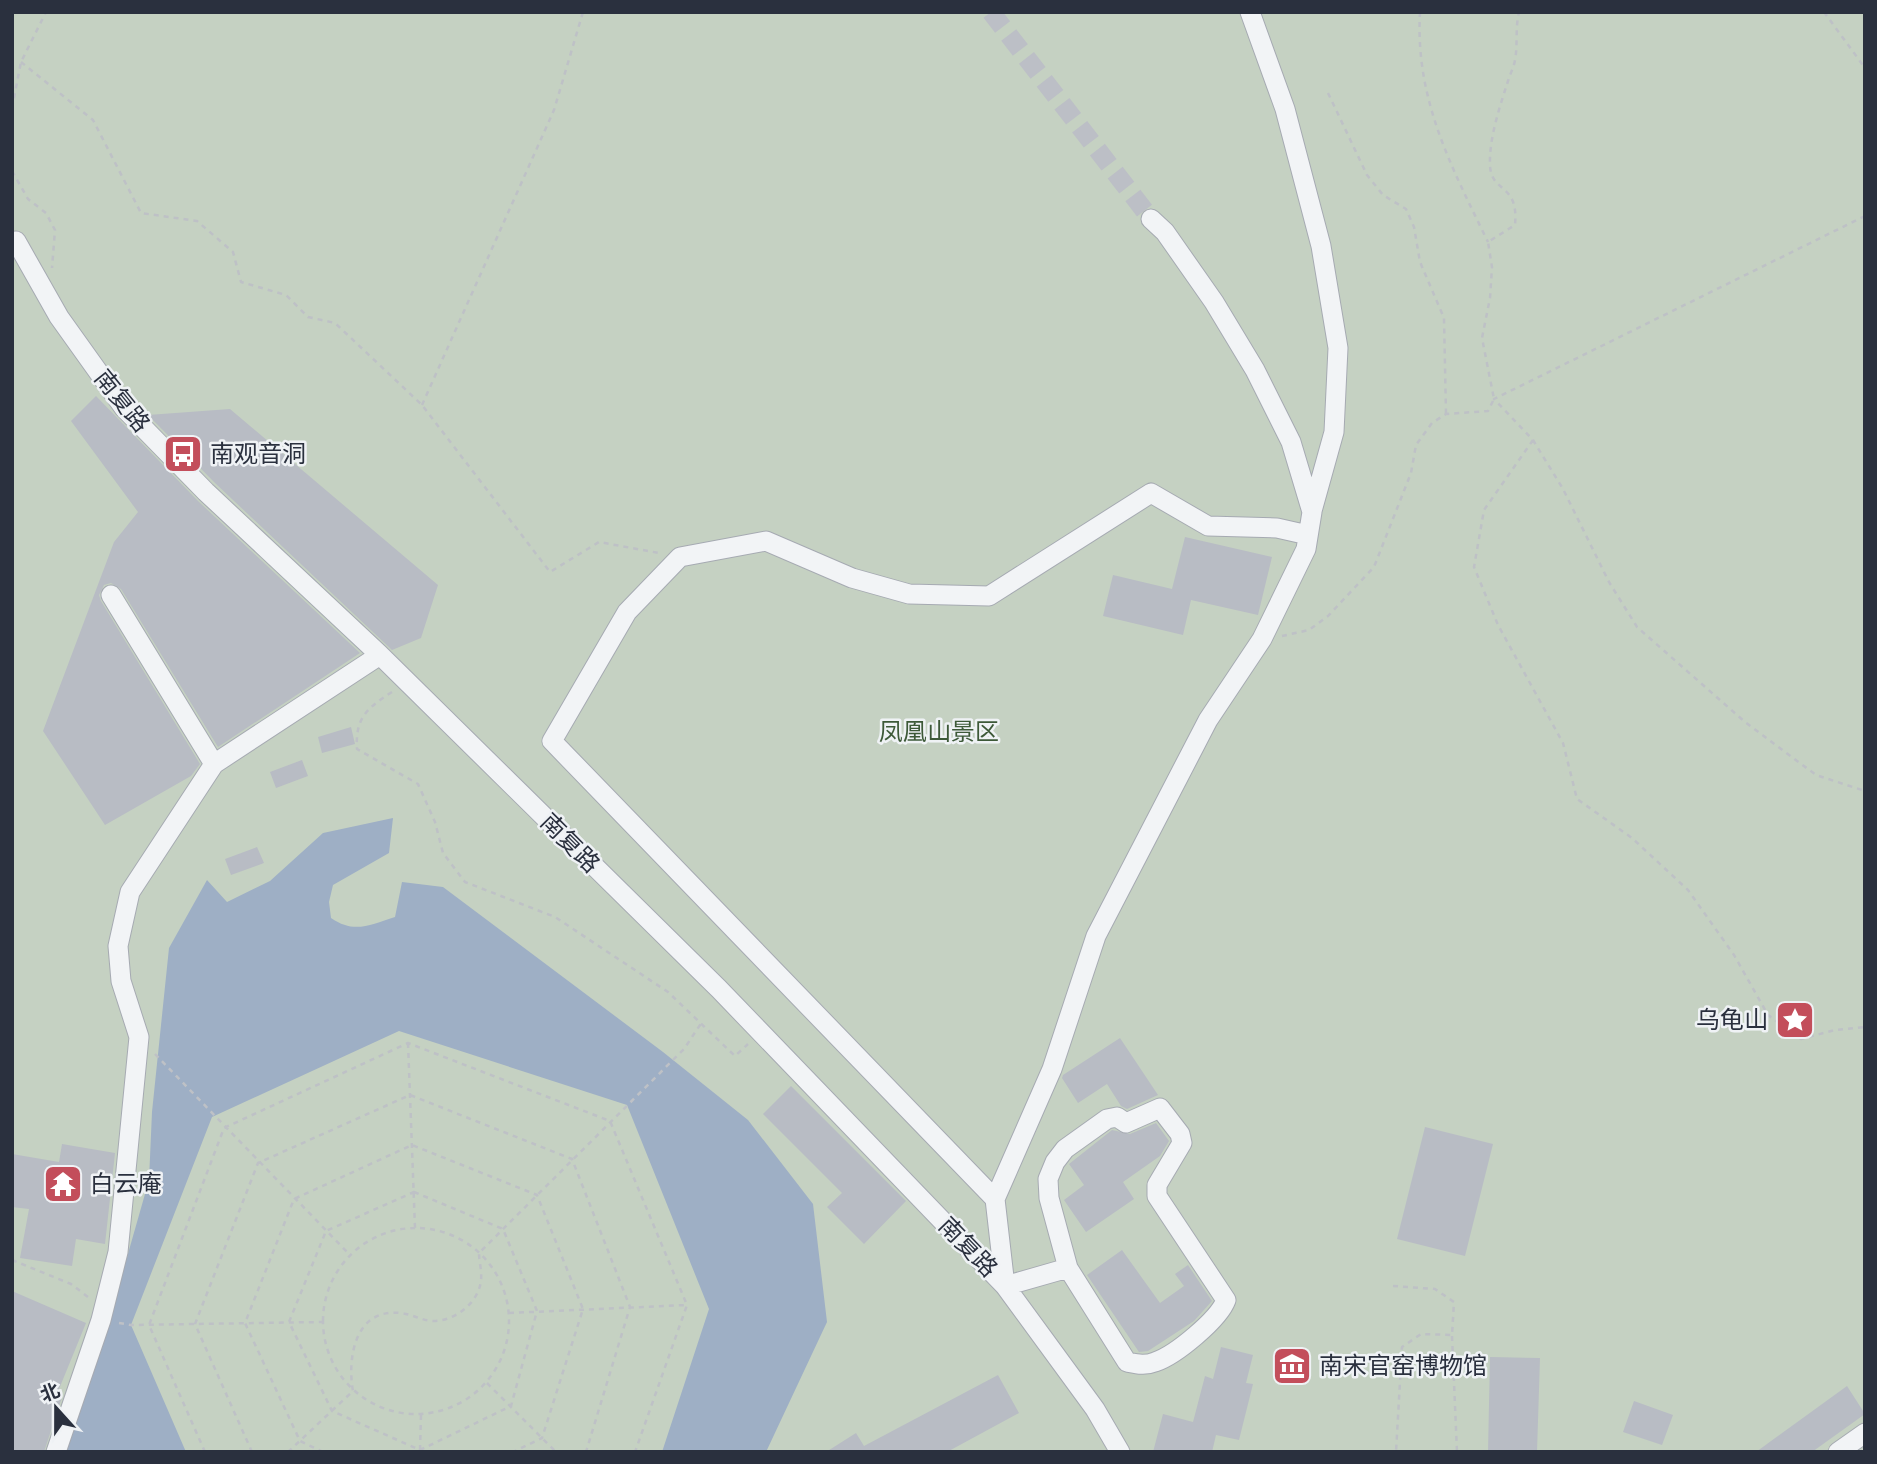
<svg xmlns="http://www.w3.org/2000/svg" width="1877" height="1464" font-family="Arial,'Noto Sans SC',sans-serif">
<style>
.green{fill:#c5d1c2}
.water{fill:#9eafc5}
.building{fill:#b8bcc4}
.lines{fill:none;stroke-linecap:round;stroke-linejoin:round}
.minor-tunnel{stroke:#bcbfc6;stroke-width:19;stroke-dasharray:19 10;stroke-linecap:butt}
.minor-casing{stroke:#a6aab2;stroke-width:21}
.path{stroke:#bec1c6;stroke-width:2.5;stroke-dasharray:5 5;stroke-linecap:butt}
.minor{stroke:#f2f4f6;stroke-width:19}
.labels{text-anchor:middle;stroke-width:5;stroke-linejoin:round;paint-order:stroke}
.street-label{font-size:24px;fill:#2a303e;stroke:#eff2f5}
.poi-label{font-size:24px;fill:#2a303e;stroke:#eff2f5;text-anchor:start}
.park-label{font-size:24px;fill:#3d5938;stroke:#eff2f5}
</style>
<rect width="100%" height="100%" fill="#e0e3e8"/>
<path class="green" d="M12,12H1865V1448L1859,1452H12Z"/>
<path class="water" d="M393,818L389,853L333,885L329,902L331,918C354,934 370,925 395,917L402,882L443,887L663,1052L748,1120L813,1204L827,1322L766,1452H662L709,1309L627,1105L399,1031L212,1117L131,1325L186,1452H66L102,1345L149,1180L152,1112L169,948L207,880L227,902L270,881L323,833Z"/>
<path class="building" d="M96,396L198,501L360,653L218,747L121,589L111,583L104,585L99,595L101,601L200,764L191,776L105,825L43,731L114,542L138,512L71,421Z
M230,409L438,585L421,638L392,650L215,483L148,415Z
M1185,537L1272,557L1258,615L1191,600L1183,635L1103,616L1113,575L1172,589Z
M351,727L355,744L322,753L318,737Z
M302,760L308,776L276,788L270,772Z
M257,847L264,863L231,875L225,859Z
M1120,1038L1158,1095L1127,1109L1121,1106L1107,1084L1078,1103L1062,1078L1063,1075Z
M791,1086L906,1201L864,1244L827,1207L842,1193L763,1114Z
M1156,1123L1169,1141L1160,1156L1123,1182L1134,1199L1086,1232L1064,1200L1084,1185L1069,1164L1112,1130L1130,1134Z
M1425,1127L1493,1144L1465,1256L1397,1239Z
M62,1144L115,1153L105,1244L76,1239L72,1266L20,1258L29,1209L12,1207V1154L59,1162Z
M1122,1250L1160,1303L1184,1286L1175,1274L1188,1265L1212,1301L1194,1321L1148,1351L1139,1352L1087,1275Z
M12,1291L86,1323L57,1394L62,1397L44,1452H12Z
M1221,1347L1253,1355L1246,1383L1253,1384L1239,1440L1216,1435L1212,1452H1153L1163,1414L1193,1422L1205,1376L1213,1379Z
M1490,1357L1540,1358L1537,1452H1488Z
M998,1375L1019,1413L947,1452H826L856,1433L864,1446Z
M1847,1386L1865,1414L1812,1452H1756Z
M1634,1401L1673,1415L1662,1445L1623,1432Z"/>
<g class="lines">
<path class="minor-tunnel" d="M991,12L1151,219"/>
<g class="minor-casing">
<path id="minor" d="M1250,12L1285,109L1321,246L1338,348L1334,432L1312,511
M16,241L59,317L124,408L206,492L380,655L719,989L1005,1286L1095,1409L1120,1452
M111,595L214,764
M1160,1108L1180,1134L1182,1143L1157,1185V1196L1226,1300C1219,1319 1176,1355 1155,1362C1145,1366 1137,1364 1127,1362L1068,1268L1049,1198L1048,1179L1055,1162L1065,1149L1107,1119L1117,1117L1126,1123Z
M995,1199L552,741L627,612L680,557L766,541L852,578L909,594L989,596L1151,493L1208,526L1277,528L1308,535
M1068,1268L1005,1286L995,1199L1052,1069L1096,936L1208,720L1262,639L1306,549L1312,512L1291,442L1255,370L1214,302L1165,232L1151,219
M56,1452L101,1320L118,1252L139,1037L121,981L118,946L130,892L214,764L380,655
M1838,1452L1865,1433"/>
</g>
<path class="path" d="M1420,12C1415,99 1451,166 1488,242
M1824,12L1865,68
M21,62L93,120L141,213L197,221L233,252L241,282L286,295L308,317L335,323L422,405L550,572L599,542L659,553
M1328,93L1367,175L1383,195L1406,209L1414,227L1420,262L1444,318L1446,414
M12,108L21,62L46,12
M12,171L28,199L46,213L55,230L52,268
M1865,216L1494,399L1533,440L1563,489L1609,582L1637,627L1745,722L1816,775L1865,791
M422,405L554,110L583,12
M1533,440L1484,510L1474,567L1498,625L1563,743L1577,799L1632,838L1688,890L1734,955L1768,1015L1801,1039L1835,1030L1865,1027
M1282,636L1309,630L1328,616L1374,567L1411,473L1416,445L1432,423L1446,414L1488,411L1494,399L1482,338L1490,298L1492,267L1488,242L1515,225C1519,182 1491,194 1490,165C1489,138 1500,106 1508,81C1510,74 1514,67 1515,60C1518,44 1515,29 1519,12
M392,692C367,708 355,718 357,749L418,784L435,822L443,853L465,882L555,917L668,992L735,1056L748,1044
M408,1043L415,1228
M155,1054L350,1255
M414,1192L503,1229L537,1311L511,1406L420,1450L332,1411L289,1322L326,1231Z
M323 1321a93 93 0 1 1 186 0a93 93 0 1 1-186 0Z
M12,1260L71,1284L88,1297
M1393,1286L1435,1289L1454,1302L1452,1335L1421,1334L1402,1347L1396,1452
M509,1313L687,1305
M119,1323L131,1325L322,1322
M1452,1336L1457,1452
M487,1383L556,1452
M420,1450L421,1415
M205,1452L149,1325L224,1128L408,1043L610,1121L687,1305L635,1452
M252,1452L195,1324L258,1163L410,1095L572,1159L630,1307L586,1452
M288,1452L353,1391C347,1358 355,1308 400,1313C412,1314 420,1320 432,1321C454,1322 479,1303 481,1280C482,1271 479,1261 479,1253L684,1049L702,1022
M323,1452L300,1441L245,1323L294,1199L412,1145L537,1195L583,1309L542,1438L513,1452"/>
<use href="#minor" class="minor"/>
</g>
<defs>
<g id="bus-square" transform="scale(2.0125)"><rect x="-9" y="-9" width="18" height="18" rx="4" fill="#c34e5b" stroke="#eff2f5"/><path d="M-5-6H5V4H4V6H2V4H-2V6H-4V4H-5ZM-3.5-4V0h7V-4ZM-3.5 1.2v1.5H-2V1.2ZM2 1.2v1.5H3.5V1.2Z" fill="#fff"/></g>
<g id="sight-square" transform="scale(2.0125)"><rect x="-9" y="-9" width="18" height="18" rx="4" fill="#c34e5b" stroke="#eff2f5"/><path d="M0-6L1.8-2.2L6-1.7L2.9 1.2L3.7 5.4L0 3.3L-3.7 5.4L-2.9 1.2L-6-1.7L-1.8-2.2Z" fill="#fff"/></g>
<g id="temple-square" transform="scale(2.0125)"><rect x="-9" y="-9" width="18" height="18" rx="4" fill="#c34e5b" stroke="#eff2f5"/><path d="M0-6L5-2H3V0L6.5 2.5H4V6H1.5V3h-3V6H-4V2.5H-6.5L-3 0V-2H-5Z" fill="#fff"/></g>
<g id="museum-square" transform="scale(2.0125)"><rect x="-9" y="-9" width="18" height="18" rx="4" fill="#c34e5b" stroke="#eff2f5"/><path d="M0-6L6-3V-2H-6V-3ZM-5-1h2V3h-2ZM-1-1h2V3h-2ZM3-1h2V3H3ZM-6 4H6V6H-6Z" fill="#fff"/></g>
</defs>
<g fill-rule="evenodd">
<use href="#bus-square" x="183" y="454"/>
<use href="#sight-square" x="1795" y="1020"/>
<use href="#temple-square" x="63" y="1184"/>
<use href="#museum-square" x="1292" y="1366"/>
</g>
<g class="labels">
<g class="street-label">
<text transform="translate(122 401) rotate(51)" y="8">南复路</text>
<text transform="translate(570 843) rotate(45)" y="8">南复路</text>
<text transform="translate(968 1247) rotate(46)" y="8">南复路</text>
</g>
<g class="poi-label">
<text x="210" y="462">南观音洞</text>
<text x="1768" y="1028" text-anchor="end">乌龟山</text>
<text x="90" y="1192">白云庵</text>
<text x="1319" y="1374">南宋官窑博物馆</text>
</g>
<g class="park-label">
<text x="939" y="740">凤凰山景区</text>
</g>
</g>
<rect width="1877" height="1464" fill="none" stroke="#2a303e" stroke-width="28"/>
<g transform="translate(56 1408) rotate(339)" stroke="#eff2f5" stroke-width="5" paint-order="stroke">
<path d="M0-5L12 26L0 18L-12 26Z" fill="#2a303e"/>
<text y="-10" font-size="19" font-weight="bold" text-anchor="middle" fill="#2a303e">北</text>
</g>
</svg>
